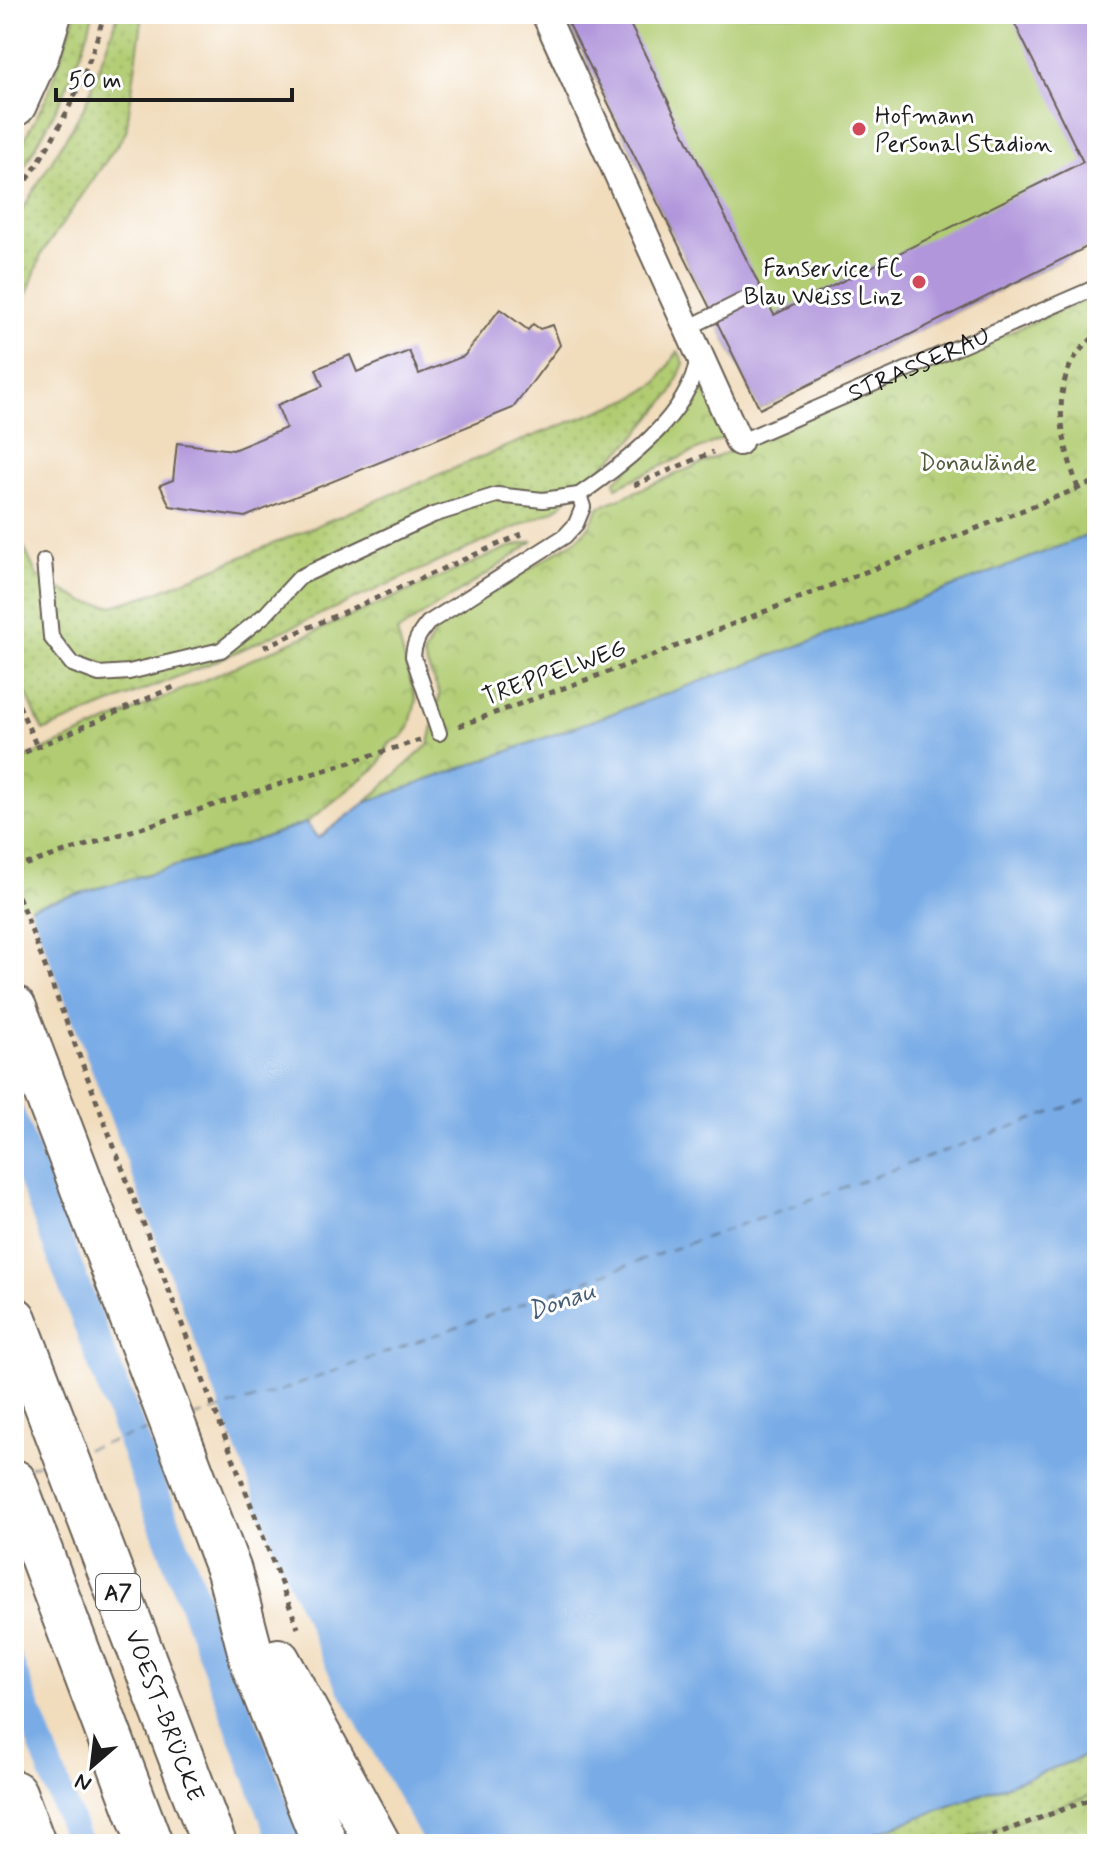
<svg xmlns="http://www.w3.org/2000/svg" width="1111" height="1858" font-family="Mynerve,sans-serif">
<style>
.grass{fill:url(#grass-dots);stroke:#667447;stroke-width:2}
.park{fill:url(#park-crowns);stroke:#667447;stroke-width:2}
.garden{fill:#b1cc72;stroke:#667447;stroke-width:2}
.water{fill:#79ace6;stroke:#4a6481;stroke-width:2}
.pier{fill:#f1dcbc}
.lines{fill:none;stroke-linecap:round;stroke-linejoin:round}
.ferry{stroke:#465d77;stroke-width:2;stroke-dasharray:10 8;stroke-linecap:butt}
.building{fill:#b196db}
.service-casing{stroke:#675f54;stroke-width:18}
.minor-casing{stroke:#675f54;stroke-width:30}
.motorway-casing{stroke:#675f54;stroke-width:48}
.path{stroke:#675f54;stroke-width:5;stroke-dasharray:6 6;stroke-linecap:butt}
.service{stroke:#fff;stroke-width:14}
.minor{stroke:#fff;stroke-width:26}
.motorway{stroke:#fff;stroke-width:44}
.poi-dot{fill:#d1495b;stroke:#fff;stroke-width:3}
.labels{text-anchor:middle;stroke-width:6;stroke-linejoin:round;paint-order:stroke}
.shield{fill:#fff;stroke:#606060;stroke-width:2}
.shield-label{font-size:22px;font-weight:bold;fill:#1c1c1c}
.poi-label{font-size:24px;fill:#1c1c1c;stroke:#fff;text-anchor:start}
.street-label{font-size:24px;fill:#1c1c1c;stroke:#fff}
.park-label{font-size:24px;fill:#505a3a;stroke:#fff}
.water-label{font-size:26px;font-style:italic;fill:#465d77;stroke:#fff}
</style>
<defs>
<pattern id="grass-dots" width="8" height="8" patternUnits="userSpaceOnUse" patternTransform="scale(2)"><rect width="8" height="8" fill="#b1cc72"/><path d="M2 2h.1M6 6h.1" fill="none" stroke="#98af62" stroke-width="1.8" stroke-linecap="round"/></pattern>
<pattern id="park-crowns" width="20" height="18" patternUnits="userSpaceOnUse" patternTransform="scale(2)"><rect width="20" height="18" fill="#b1cc72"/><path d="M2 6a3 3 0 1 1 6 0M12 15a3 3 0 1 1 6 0" fill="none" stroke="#98af62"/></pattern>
</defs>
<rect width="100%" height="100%" fill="#fff"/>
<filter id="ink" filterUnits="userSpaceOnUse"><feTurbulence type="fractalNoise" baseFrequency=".0125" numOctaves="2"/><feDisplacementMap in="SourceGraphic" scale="16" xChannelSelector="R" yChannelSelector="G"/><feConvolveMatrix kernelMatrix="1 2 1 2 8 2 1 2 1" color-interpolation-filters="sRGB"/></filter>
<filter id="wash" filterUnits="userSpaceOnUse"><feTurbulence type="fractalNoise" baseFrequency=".006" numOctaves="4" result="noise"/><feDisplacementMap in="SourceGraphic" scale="32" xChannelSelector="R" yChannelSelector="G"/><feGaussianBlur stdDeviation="1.8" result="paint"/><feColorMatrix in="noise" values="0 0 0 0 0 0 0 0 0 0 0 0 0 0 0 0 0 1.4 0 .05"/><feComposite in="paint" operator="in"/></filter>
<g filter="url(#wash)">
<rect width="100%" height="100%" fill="#f1dcbc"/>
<path class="grass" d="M76,14H93C78,76 45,130 14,185V158L46,99Z
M118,14H143L126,132L42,253L14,330V223L85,106Z
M678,351L684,363L672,393L633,439L555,510L209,664L43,731L14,666V525L37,576L85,602L113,606L155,593L510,445L633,398L657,383Z
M1097,1752V1792L1086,1797L953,1844H846Z"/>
<path class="park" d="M1097,295V532L790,649L365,803L429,744L440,694L423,656L437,627L577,539L589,527L599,507Z
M702,387L730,435L616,487L615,481L669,432Z
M533,541C490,576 442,600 397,632L416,701L409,728L402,737L390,743L378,766L306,823L201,859L14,912V763L507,548Z
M1097,1792V1844H953L1086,1797Z"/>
<path class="garden" d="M564,14H1097V242L760,409Z"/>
<path class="water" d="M1097,532V1752L846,1844H14V912L201,859L306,823L318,838L365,803L790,649Z"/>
<path class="pier" d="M28,903L281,1567L330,1676L424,1844H304L14,1084V908Z
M14,1171L269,1844H93L14,1636Z
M14,1709L65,1844H14Z"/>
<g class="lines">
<path class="ferry" d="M194,1417L277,1392L1097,1096
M86,1449L153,1429
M29,1467L46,1462"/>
</g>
<g id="blocks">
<path class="building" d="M564,14H625L774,315L1083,162L1010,14H1097V242L760,409Z
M500,309L528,330L533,324L540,329L553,325L560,345L513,408L245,517L170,506L160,485L173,480L177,443L233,450L286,428L277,405L323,386L316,369L350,355L357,372L409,351L419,374L464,356Z"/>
</g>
</g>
<g filter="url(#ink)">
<use href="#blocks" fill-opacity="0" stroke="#675f54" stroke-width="2"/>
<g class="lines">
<g class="service-casing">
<g id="service">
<path d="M688,328L748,298"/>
<path id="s1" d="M739,442L1097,287"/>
<path d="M44,561L51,637L72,664L99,674L129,672L221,650L266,614L300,577L433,515L497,495L543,500L579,495"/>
<path d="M439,733L413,656C414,642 419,634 428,623L565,536L576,524L583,507L579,495C622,465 690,415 697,360"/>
</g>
</g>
<g class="minor-casing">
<path id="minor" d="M545,14L739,442"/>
</g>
<g class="motorway-casing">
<g id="motorway">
<path d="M14,104L37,53L49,14"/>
<path d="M14,1008L229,1571L254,1666L325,1844"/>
<path id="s2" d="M14,1319L214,1844"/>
<path d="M14,1482L150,1844"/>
<path d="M278,1661L378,1844"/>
<path d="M14,1793L33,1844"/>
</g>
</g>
<path class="path" d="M14,200C54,141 86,83 104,14
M634,485L713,452
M1078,488C1060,436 1045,372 1097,335
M264,647L522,534
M14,694L37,747
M459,726L649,657L1097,481
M14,757L174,687
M14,868L420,740
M14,885L298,1628
M969,1844L1097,1797"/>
<use href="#service" class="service"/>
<use href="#minor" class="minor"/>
<use href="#motorway" class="motorway"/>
</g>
</g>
<g class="poi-dot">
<circle cx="859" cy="129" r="8"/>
<circle cx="919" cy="282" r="8"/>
</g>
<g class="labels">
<rect class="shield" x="96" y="1574" width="44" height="36" rx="6"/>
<g class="shield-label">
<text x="118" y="1600">A7</text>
</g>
<g class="poi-label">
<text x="875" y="123">Hofmann<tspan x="875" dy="28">Personal Stadion</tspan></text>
<text x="903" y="276" text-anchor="end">Fanservice FC<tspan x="903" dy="28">Blau Weiss Linz</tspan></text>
</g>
<g class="street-label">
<text dy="8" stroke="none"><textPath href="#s1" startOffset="196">STRASSERAU</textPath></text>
<text transform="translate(554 672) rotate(-20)" y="8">TREPPELWEG</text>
<text dy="8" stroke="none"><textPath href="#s2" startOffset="424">VOEST-BRÜCKE</textPath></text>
</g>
<g class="park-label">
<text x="978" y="470">Donaulände</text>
</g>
<g class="water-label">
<text transform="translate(561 1300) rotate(-19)" y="9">Donau</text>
</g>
</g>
<rect width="1111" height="1858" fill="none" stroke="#fff" stroke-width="48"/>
<g transform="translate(92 1766) rotate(208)" stroke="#ffffff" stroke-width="6" paint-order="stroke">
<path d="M0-6L14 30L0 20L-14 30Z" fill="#1c1c1c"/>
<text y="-12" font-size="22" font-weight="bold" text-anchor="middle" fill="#1c1c1c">N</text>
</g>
<path d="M56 88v12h236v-12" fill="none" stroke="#1c1c1c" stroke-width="4"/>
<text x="68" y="88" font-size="24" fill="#1c1c1c" stroke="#ffffff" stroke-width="6" paint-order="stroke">50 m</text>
</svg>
